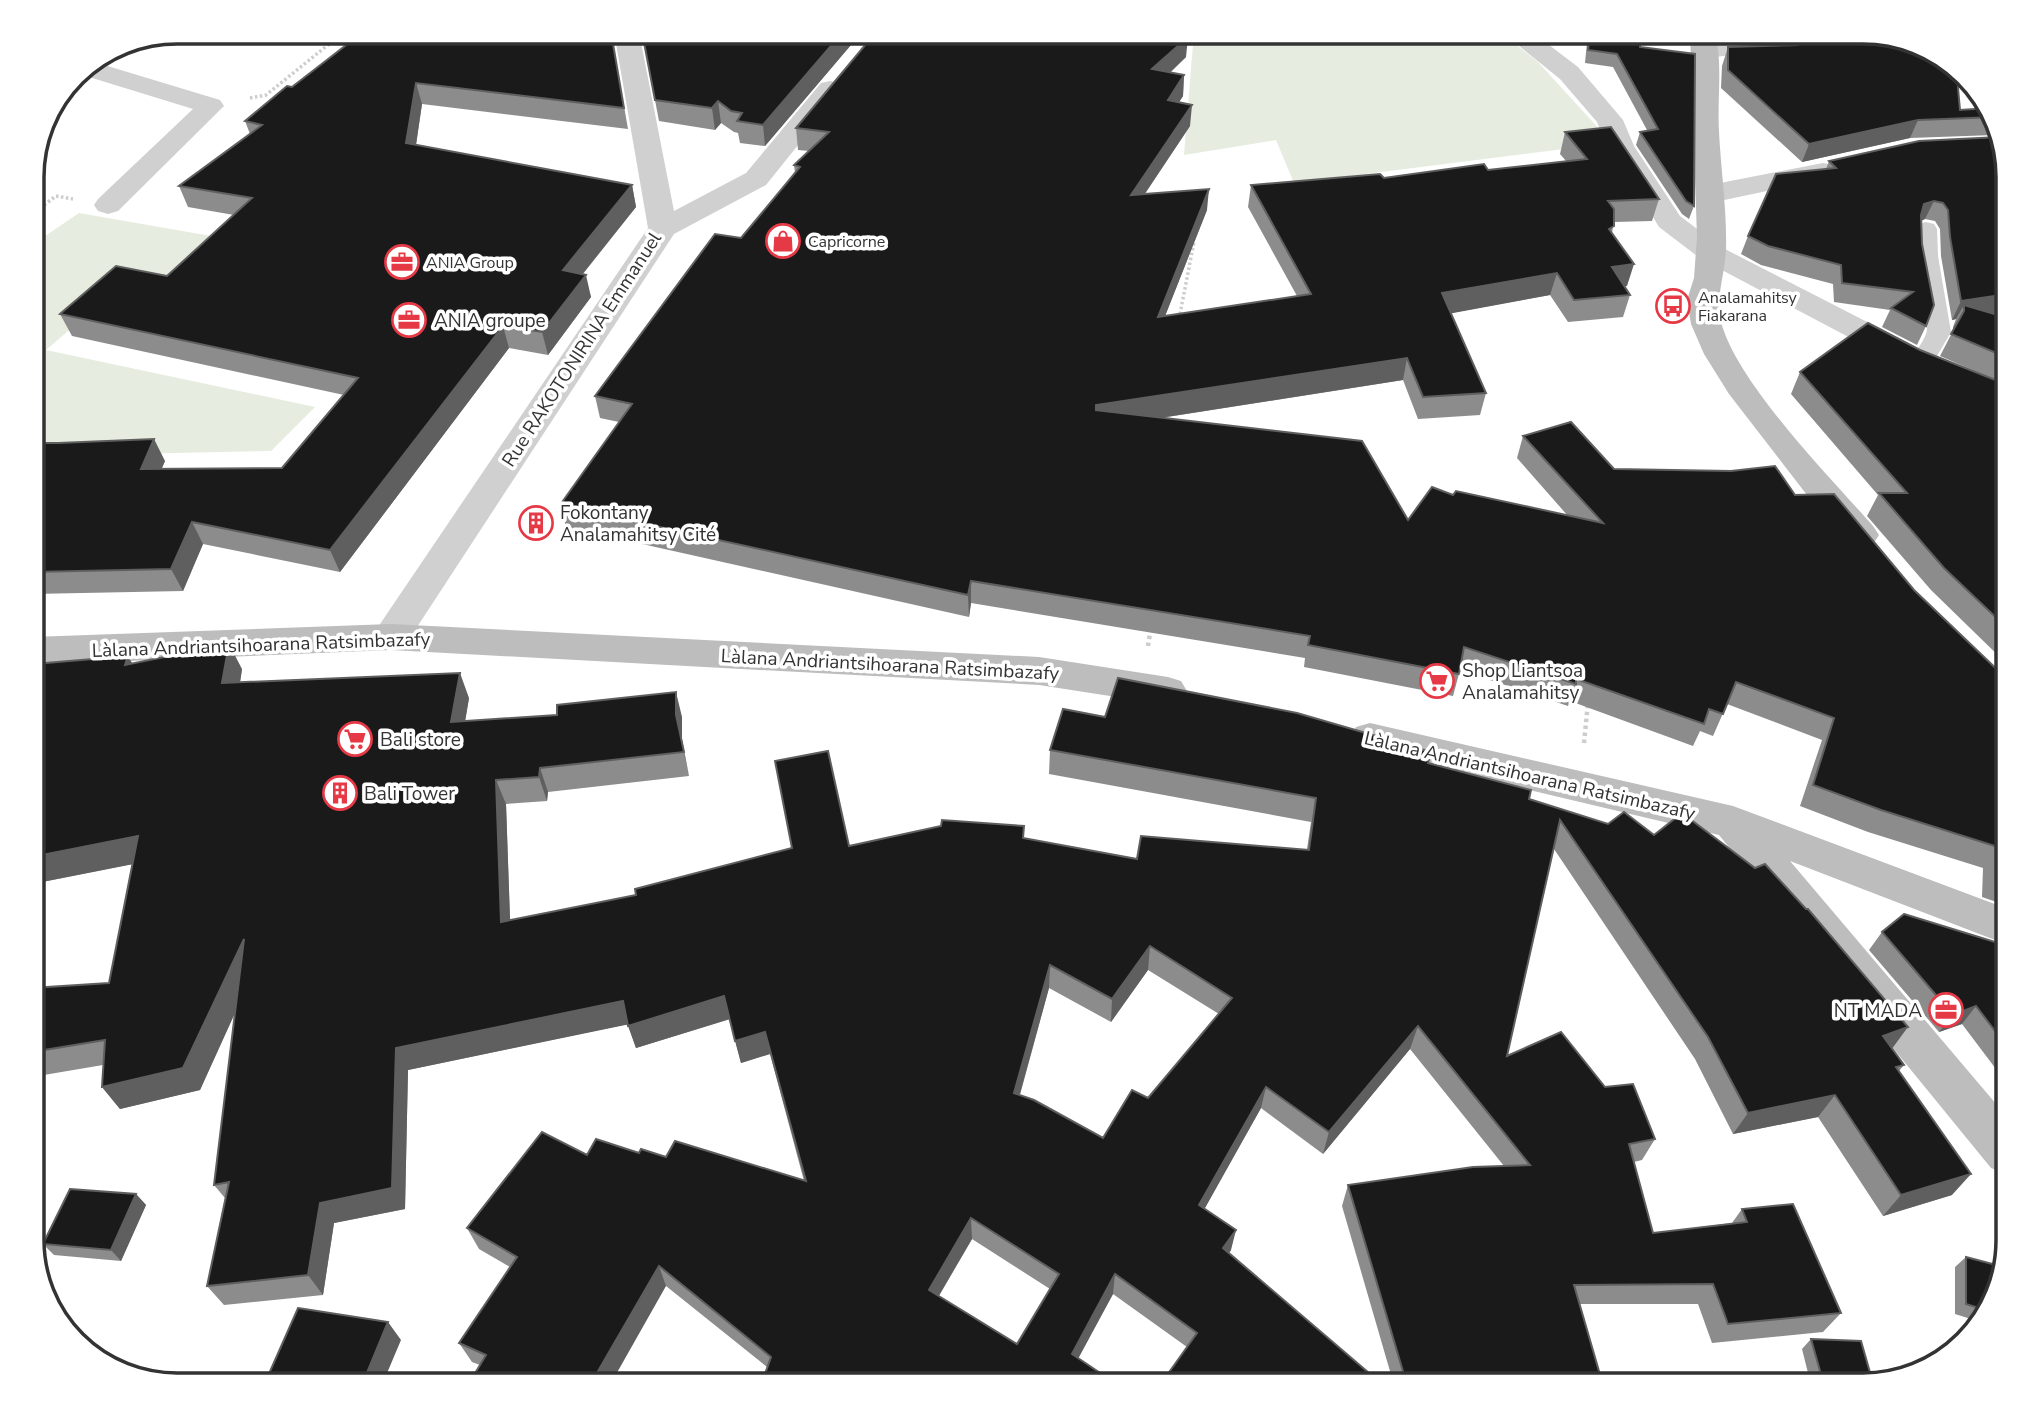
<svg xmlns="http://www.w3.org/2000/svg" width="2040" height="1417" font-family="'Nunito Sans',sans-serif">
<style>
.green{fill:#e6ecdf}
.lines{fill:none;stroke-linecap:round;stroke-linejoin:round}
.path-far1{stroke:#cdcdcd;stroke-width:3.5;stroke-dasharray:2.5 2.5;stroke-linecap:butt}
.path{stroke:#cdcdcd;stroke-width:4.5;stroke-dasharray:3.5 3.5;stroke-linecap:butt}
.service{fill:#d0d0d0;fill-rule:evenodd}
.minor{fill:#d0d0d0;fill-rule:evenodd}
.secondary{fill:#bdbdbd;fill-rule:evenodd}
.wall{fill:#8c8c8c;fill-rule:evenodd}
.shaded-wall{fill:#5f5f5f}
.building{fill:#1a1a1a;stroke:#5f5f5f;stroke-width:2;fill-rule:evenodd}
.labels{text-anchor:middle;stroke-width:7;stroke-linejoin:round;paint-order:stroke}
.far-poi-label{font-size:16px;fill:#333;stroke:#fff;text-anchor:start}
.poi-label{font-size:19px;fill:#333;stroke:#fff;text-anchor:start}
.street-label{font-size:19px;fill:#333;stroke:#fff}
.rim{fill:none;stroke:#333;stroke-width:3.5}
</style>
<rect width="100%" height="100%" fill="#fff"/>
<path class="green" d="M1194,32H1500L1538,62L1612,143L1294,183L1276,140L1184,155Z
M79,213L234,240L180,295L124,283L46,350L315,407L271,451L32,456V245Z"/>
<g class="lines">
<path class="path-far1" d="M250,98L266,95L344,32
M32,214L56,196L73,199
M1179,319L1194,242"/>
<path class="path" d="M1148,646L1151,627
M1584,743L1588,703"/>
<path class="service" d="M1926,222L1934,224L1937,229L1938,256L1951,332L1930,368L1921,371L1912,368L1909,363C1914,354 1922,344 1926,334C1933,313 1904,245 1918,224Z"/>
<path class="minor" d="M614,32H639L674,211L746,173L821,83L830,81L839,83L843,89L766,185L674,234L404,647L391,650L378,647L372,637L378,627L648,228Z
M1505,32H1532L1578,67L1623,120L1634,146L1680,216L1721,247L1914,346L1919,353L1914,360L1903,363L1892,360L1701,259L1659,227L1627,174L1607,147L1597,122L1560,79L1508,37Z
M1796,32H1848L1850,34L1846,39L1837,42L1707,58L1698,55L1694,50L1698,45L1707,42Z
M91,61L220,100L224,106L118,211L108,214L98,211L94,205L98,199L193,109L76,73Z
M1823,163L1833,165L1837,171L1833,177L1710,203L1700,200L1696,194L1700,188L1710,185Z"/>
<path class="secondary" d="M1690,32H1715C1723,64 1717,99 1719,132C1721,171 1727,210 1726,249C1725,275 1715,298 1721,322C1737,383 1831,478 1873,526L1879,535L1873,544L1861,547L1849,544L1807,495L1729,394L1704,354L1691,324L1687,300L1694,278L1697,237Z
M391,624L1039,657L1168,677L1181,681L1187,691L1181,701L1168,705L1039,685L391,650L32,665V637Z
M1370,723L1733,806L2008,909V945L1790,861L2008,1118V1175L1991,1168L1719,835L1356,749L1350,738L1356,727Z"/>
</g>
<path class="wall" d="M363,32H612H611L628,129L422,104L416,145L632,185L636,207L583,274L591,297L548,355L509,348L340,572L203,544L183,591L32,594V443L165,461L161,469L282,468L344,395L72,336L60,314L167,276L234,215L188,207L179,186L250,134L245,121L292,87Z
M642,32H862L765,146L740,143L738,133L734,132L721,123L715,130L659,121Z
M1177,32L1175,33L1186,57L1170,73L1184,75L1183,96L1179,102L1190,126L1145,194L1207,210L1165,316L1297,296L1248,207L1251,185L1384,178L1488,170L1566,161L1560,154L1565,132L1659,199L1652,221L1614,222L1612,233L1627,286H1624L1630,295L1623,317L1568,322L1550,295L1451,313L1486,393L1480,415L1418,419L1403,380L1161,418L1408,520L1453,495L1568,516L1517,458L1523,436L1614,469L1795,495L1914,590L2008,680V906L1982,897L1983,868L1868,832L1800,806L1822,740L1727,704L1713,736L1700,731L1693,746L1570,701L1568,706L1460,670L1453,696L1304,667L1305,658L971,603L969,617L566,527L560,505L619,422L600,418L595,396L741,238L795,173L794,165L809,151L798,150L796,128Z
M1588,32H1641L1640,47L1694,206L1689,219L1682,214L1636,145L1640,132L1647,130L1613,67L1585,63Z
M1787,34L1956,72L1960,110L1993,112L1999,136L1994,135L1910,138L1802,162L1721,88L1722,66L1728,47L1782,45Z
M1919,141L1994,314L2008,318V665L1931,590L1867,516L1878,495L1791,394L1800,372L1920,350L1991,378L1940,356L1953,331V327L1956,319L1952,320L1941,256L1940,229L1935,221L1925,219L1921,221L1926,326L1917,345L1882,327L1890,310L1834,302L1833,284L1761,265L1741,254L1748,236L1826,169L1829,161Z
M32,654L43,663L128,656L132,663L242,669L240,683L469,698L465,721L682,717V740L689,776L548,792L547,801L506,804L510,921L636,895L792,848L775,761L849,846L1024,838L1137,859L1307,849L1311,822L1049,774L1050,750L1105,717L1428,763L1529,799L1892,1049L1904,1065L1899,1071L1952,1195L1883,1216L1818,1117L1733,1134L1695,1059L1554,849L1507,1056L1605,1087L1655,1139L1642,1160L1634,1162L1653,1233L1732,1223L1742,1209L1841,1313L1823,1332L1712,1343L1698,1304H1580L1603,1385H1394L1342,1206L1348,1185L1504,1166L1410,1049L1323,1154L1261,1108L1204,1209L1231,1250L1229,1253L1383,1385L1187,1347L1113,1294L1078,1358L767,1367L666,1286L480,1365L472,1362L459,1343L510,1267L479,1249L467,1228L587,1155L639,1153L804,1181L770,1054L741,1063L730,1019L636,1048L628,1024L408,1070L405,1209L334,1223L323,1295L224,1305L207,1286L225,1198L214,1185L235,1013L200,1090L120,1109L102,1087L103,1065L32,1077V988L109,983L132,864L32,884ZM1148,970L1219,1014L1148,1098L1103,1138L1020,1095L1049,988L1111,1022ZM972,1239L1050,1289L1017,1344L939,1296Z
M1882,932L2008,946V1085L1962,1024L1939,1032L1869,950Z
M136,1194L146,1205L121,1261L54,1255L43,1244Z
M1966,1257L2000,1266L1979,1328L1975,1331L1974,1320L1955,1314V1267Z
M1811,1339L1863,1385H1811L1802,1349Z"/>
<path class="shaded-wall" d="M843,32H862L765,146L763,125Z
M1188,37L1186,57L1151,90L1152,69Z
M1184,75L1183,96L1167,121L1168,100Z
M416,83L422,104L413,165L406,143Z
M718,101L721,123L715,130L712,108Z
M1192,105L1190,126L1129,217L1131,195Z
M1918,120L1910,138L1802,162L1809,144Z
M632,185L636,207L568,292L563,270Z
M1209,189L1207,210L1156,339L1158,317Z
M1934,201L1925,219L1916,223L1924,204Z
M1634,264L1627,286L1605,289L1612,267Z
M1557,273L1550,295L1437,316L1442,293Z
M586,275L591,297L548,355L542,332Z
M2008,294V312L1961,319L1964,311V305L1956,319L1952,320L1961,301Z
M503,326L509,348L340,572L330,550Z
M1407,358L1403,380L1095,428L1096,405Z
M154,439L165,461L152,492L141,469Z
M192,522L203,544L183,591L171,569Z
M971,581V603L969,617L968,595Z
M229,644L242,669L236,708L222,683Z
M37,654L53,679L33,664Z
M128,656L142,681L125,665Z
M460,673L469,698L461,746L451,722Z
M676,692L682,717V740L689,776L676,715Z
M540,768L548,792L547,801L539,777Z
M496,780L506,804L511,946L501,922Z
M138,836L154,860L32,884V857Z
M244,939L258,962L200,1090L120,1109L102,1087Z
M1150,946L1148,970L1111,1022L1112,999Z
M1050,965L1049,988L1014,1115V1093Z
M724,996L730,1019L636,1048L628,1026Z
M623,1001L630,1024L408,1070L405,1209L334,1223L323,1295L308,1275L320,1203L396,1048Z
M1976,1006L1962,1024L1939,1032L1953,1015Z
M1418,1026L1410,1049L1323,1154L1329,1132Z
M1908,1027L1891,1050L1883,1036Z
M765,1032L770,1054L741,1063L735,1041Z
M1266,1087L1261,1108L1195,1226L1199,1205Z
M1835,1095L1818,1117L1733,1134L1748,1113Z
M1971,1174L1952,1195L1883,1216L1901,1195Z
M136,1194L146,1205L121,1261L111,1250Z
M971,1218L972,1239L931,1309L929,1290Z
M1236,1230L1231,1250L1219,1268L1223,1248Z
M659,1266L666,1286L610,1385H590Z
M1115,1274L1113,1294L1071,1372L1072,1354Z
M388,1322L401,1340L382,1385H362Z"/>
<path class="building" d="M363,32H611L624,108L416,83L406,143L632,185L563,270L586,275L542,332L503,326L330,550L192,522L171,569L32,572V443H58L154,439L141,469L282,468L358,378L60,314L116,266L167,276L252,198L179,186L262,125L245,121L287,86L292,87Z
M642,32H843L763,125L737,121L742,113L731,111L718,101L712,108L655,100Z
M876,32H1170L1188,37L1152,69L1184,75L1168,100L1192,105L1131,195L1209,189L1158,317L1311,294L1251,185L1380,174L1384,178L1484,164L1488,170L1587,159L1565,132L1611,127L1659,199L1608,201L1614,209V226L1609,229L1634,264L1612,267L1630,295L1574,300L1557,273L1442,293L1486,393L1423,397L1407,358L1096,405V410L1362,441L1408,520L1432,487L1453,495L1456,491L1603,523L1523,436L1571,422L1614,469L1731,471L1775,466L1795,495L1834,494L1914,590L2008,680V880L1998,876V847L1881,810L1813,785L1834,718L1736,682L1723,714L1709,709L1704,724L1576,679V684L1464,647L1459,674L1308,645L1310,636L971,581L968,595L560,505L632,404L595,396L715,234L741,238L800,167L794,165L829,132L796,128Z
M1590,32H1641L1640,47L1695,54L1694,206L1686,201L1640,132L1658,129L1617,54L1588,50Z
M1804,32H1864L1951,61L1956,66L1960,110L1990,108L1993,112L1995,117L1918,120L1809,144L1728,70V47L1797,45L1787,34Z
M1999,137L2008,176V294L1961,301L1950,237L1948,210L1943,203L1934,201L1924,204L1921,215L1922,244L1934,305L1926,326L1891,308L1913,292L1842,283L1841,265L1768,246L1748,236L1776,174L1836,168L1829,161L1919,141Z
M1964,305L2008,318V358L1951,334L1964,311Z
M1868,323L1920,350L2008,385V629L1944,568L1879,493H1907L1800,372Z
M229,644L222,683L460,673L451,722L557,715V705L676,692V715L684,752L540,768L539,777L496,780L501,922L636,895L635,889L792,848L775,761L828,751L849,846L941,826L942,820L1024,826L1023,838L1137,859L1141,836L1309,850L1316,798L1050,750L1063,709L1105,717L1118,678L1297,713L1431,752L1428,763L1531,790L1529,799L1608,824L1624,812L1654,835L1682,813L1755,868L1765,864L1806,909H1808L1908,1027L1883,1036L1904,1065L1896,1067L1971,1174L1901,1195L1835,1095L1748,1113L1708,1037L1560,820L1507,1056L1561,1032L1605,1087L1633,1084L1655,1139L1629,1144L1653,1233L1747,1222L1742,1209L1793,1204L1841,1313L1728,1324L1713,1284L1574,1285L1603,1385H1407L1348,1185L1473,1167L1530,1165L1418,1026L1329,1132L1266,1087L1199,1205L1236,1230L1223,1248L1383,1385H1160L1197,1333L1115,1274L1072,1354L1118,1385H761L771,1357L659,1266L590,1385H468L486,1355L459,1343L517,1257L467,1228L542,1132L587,1155L596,1139L639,1153L641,1149L666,1157L675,1141L806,1181L765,1032L735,1041L724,996L628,1026L623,1001L396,1048L392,1188L320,1203L308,1275L207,1286L229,1182L214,1185L244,939L183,1068L102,1087L105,1040L32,1052V988L109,983L138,836L32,857V654H37L33,664L128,656L125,665ZM1150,946L1232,998L1148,1098L1132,1090L1103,1138L1034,1100L1014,1093L1050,965L1112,999ZM971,1218L1059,1274L1017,1344L929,1290Z
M1904,914L2008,946V1048L1976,1006L1953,1015L1882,932Z
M70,1189L136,1194L111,1250L43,1244Z
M1966,1257L2000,1266L1985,1310L1966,1304Z
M298,1308L388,1322L362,1385H264Z
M1811,1339L1861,1341L1873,1383L1863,1385H1824Z"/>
<defs>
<g id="shop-ring" transform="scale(1.75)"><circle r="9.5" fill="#fff" stroke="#e63946" stroke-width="1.5"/><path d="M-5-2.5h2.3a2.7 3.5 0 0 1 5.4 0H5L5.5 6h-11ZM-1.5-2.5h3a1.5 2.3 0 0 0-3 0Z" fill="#e63946"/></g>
<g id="office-ring" transform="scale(1.75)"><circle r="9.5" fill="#fff" stroke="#e63946" stroke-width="1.5"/><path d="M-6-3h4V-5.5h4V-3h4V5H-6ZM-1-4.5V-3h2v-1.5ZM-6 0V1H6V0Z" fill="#e63946"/></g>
<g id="bus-ring" transform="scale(1.75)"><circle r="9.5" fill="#fff" stroke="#e63946" stroke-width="1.5"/><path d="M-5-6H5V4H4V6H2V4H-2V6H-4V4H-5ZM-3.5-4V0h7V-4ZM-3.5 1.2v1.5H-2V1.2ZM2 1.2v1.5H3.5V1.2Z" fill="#e63946"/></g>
<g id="building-ring" transform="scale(1.75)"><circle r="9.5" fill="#fff" stroke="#e63946" stroke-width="1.5"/><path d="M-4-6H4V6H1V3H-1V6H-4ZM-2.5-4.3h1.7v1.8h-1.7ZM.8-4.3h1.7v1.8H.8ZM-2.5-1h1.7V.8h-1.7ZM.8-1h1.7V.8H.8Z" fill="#e63946"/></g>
<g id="supermarket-ring" transform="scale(1.75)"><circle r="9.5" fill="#fff" stroke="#e63946" stroke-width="1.5"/><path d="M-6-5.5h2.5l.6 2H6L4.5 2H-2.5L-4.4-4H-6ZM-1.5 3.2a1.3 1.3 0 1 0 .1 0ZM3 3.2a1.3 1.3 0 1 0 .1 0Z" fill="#e63946"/></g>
</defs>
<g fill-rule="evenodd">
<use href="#shop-ring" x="783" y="241"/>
<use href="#office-ring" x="402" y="262"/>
<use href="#bus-ring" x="1673" y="306"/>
<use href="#office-ring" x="409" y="320"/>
<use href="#building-ring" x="536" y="523"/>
<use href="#supermarket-ring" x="1437" y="681"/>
<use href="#supermarket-ring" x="355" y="739"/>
<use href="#building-ring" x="340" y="793"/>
<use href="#office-ring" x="1946" y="1010"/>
</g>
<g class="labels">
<g class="far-poi-label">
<text x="808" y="247">Capricorne</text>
<text x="426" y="268">ANIA Group</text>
<text x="1698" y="303">Analamahitsy<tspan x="1698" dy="18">Fiakarana</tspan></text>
</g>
<g class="poi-label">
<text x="434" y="327">ANIA groupe</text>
<text x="560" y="519">Fokontany<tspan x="560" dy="22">Analamahitsy Cité</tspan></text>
<text x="1462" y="677">Shop Liantsoa<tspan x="1462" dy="22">Analamahitsy</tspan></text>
<text x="380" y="746">Bali store</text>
<text x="364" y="800">Bali Tower</text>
<text x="1922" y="1017" text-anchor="end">NT MADA</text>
</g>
<g class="street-label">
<text transform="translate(581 349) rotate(-57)" y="7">Rue RAKOTONIRINA Emmanuel</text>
<text transform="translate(261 644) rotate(-2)" y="7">Làlana Andriantsihoarana Ratsimbazafy</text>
<text transform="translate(890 664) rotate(3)" y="7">Làlana Andriantsihoarana Ratsimbazafy</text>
<text transform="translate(1530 775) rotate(13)" y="7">Làlana Andriantsihoarana Ratsimbazafy</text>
</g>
</g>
<path d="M0 0H2040V1417H0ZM177 44H1863A133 133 0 0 1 1996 177V1240A133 133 0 0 1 1863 1373H177A133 133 0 0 1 44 1240V177A133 133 0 0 1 177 44Z" fill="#fff" fill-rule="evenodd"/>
<path class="rim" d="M177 44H1863A133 133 0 0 1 1996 177V1240A133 133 0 0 1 1863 1373H177A133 133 0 0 1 44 1240V177A133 133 0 0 1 177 44Z"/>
</svg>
